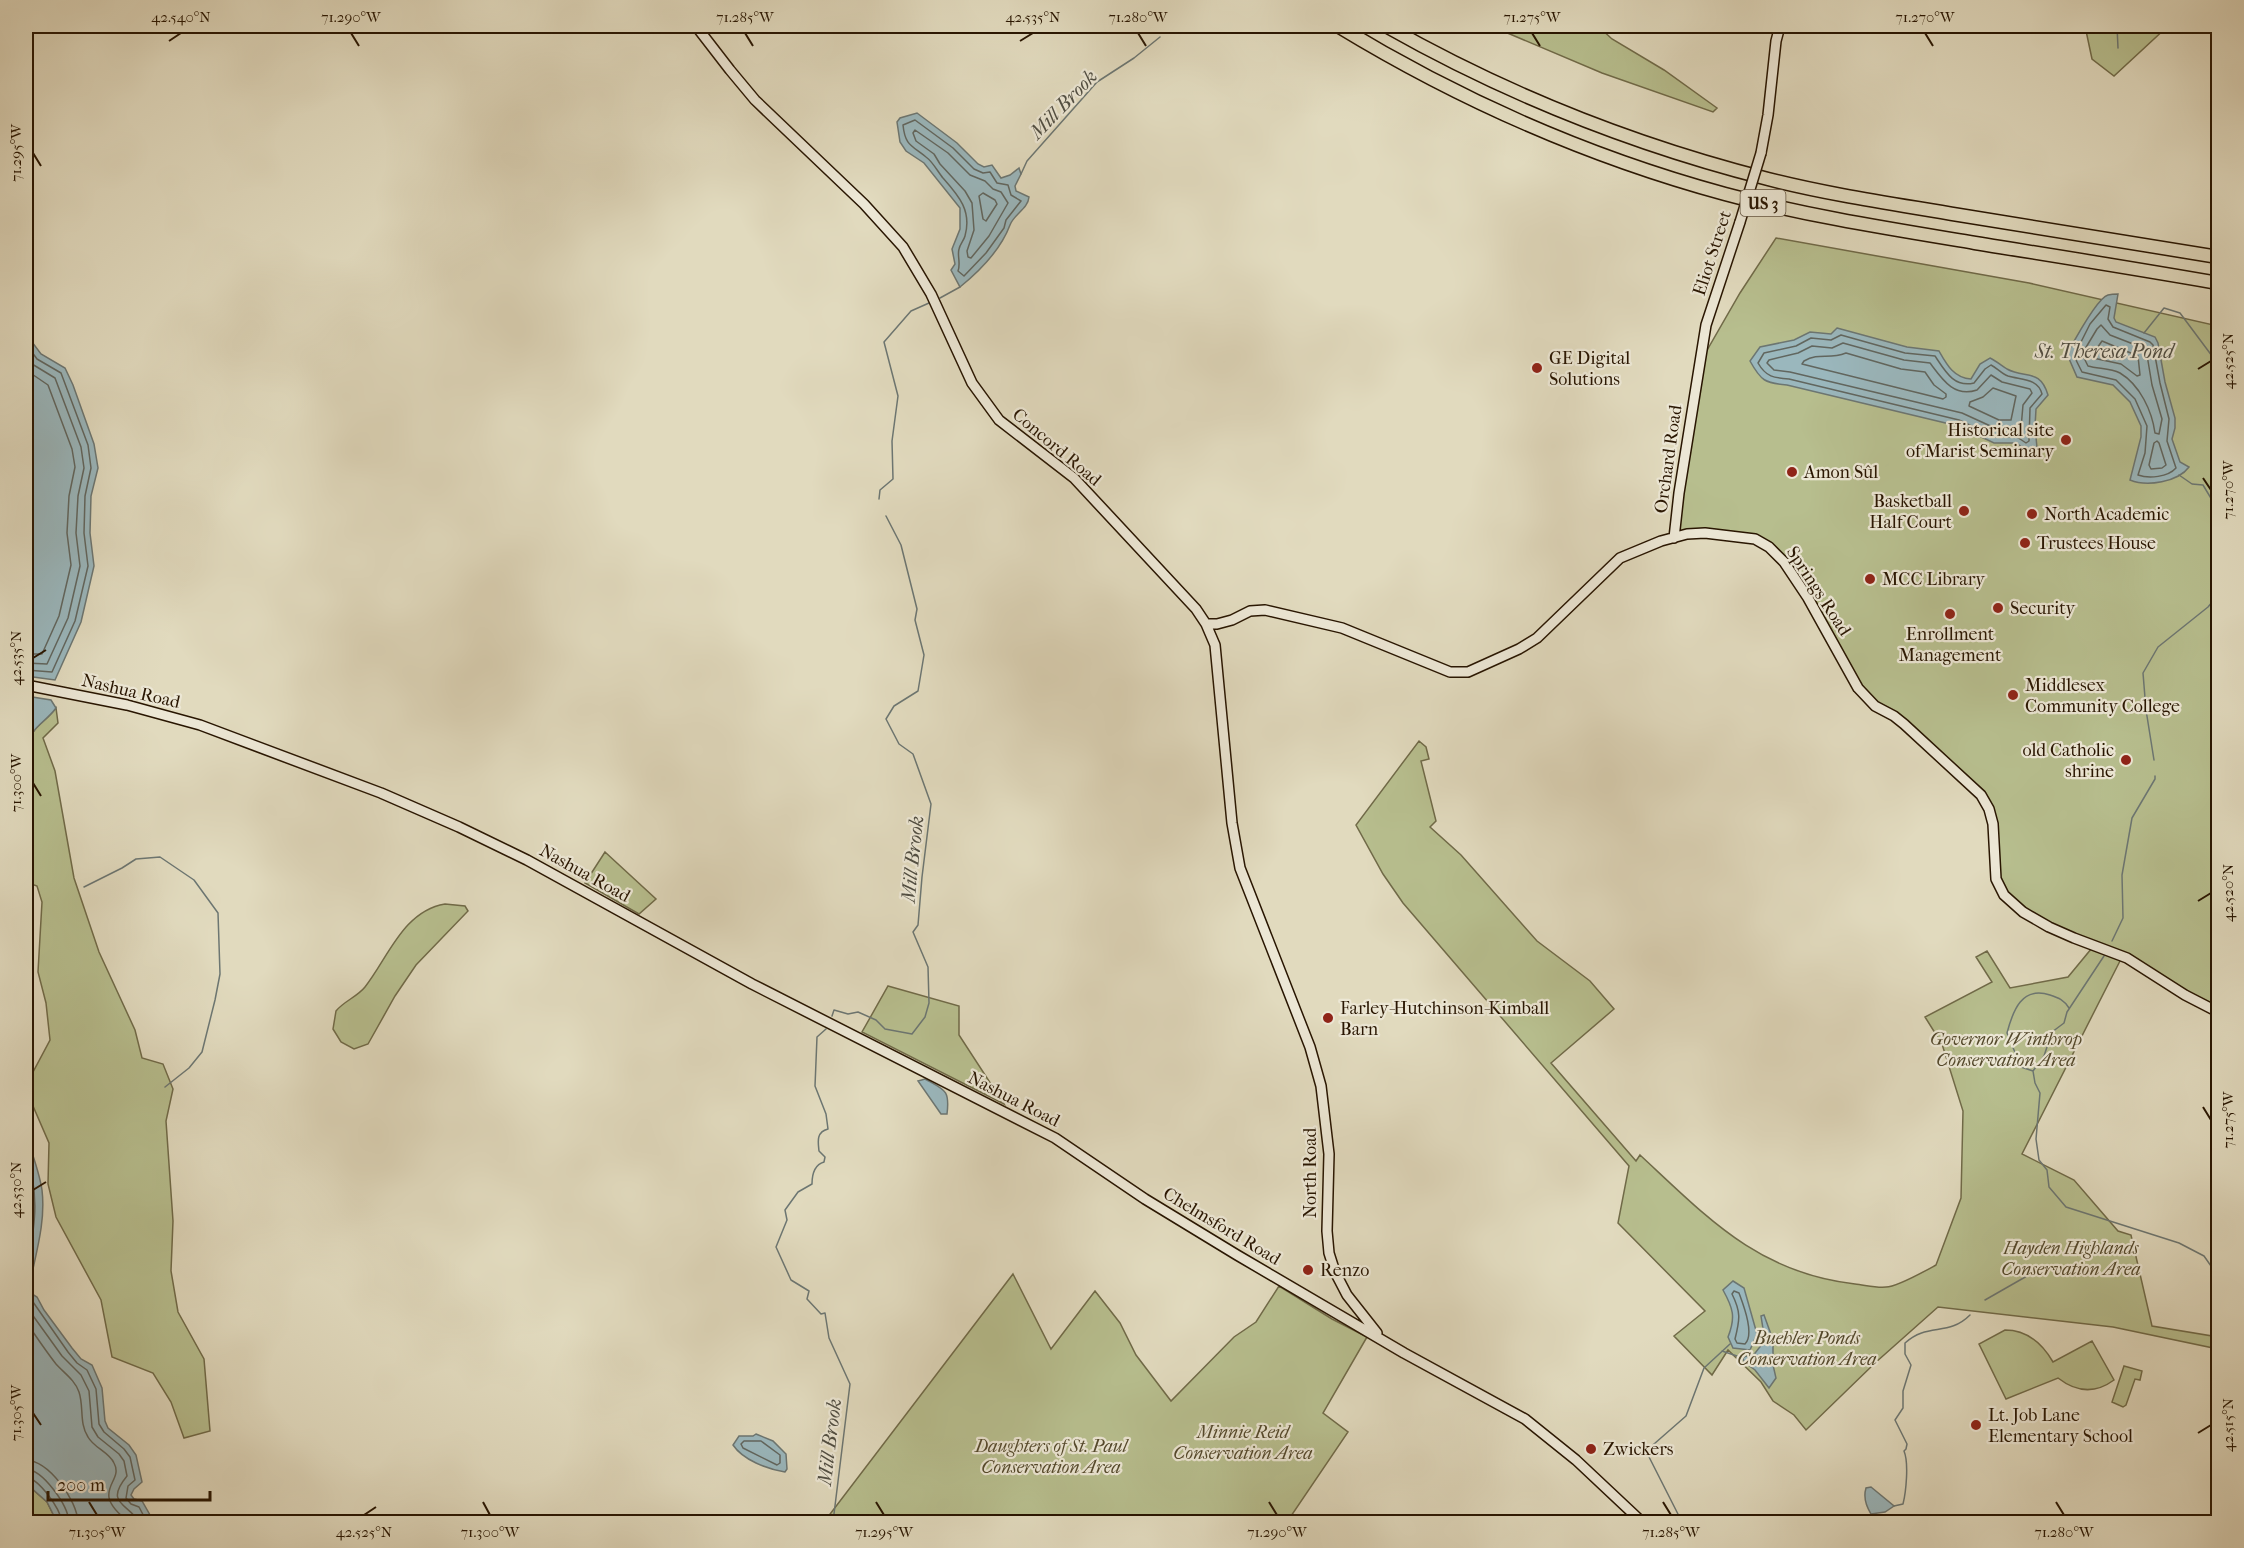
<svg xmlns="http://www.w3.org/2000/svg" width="2244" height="1548" font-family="'IM FELL French Canon',serif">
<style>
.green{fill:#b7be8e;stroke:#706a48;stroke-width:1.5}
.water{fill:#9ab7bd;stroke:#6c7672;stroke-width:1.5}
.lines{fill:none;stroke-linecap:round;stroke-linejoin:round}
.shore{stroke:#61665f;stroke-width:1.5}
.stream{stroke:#6c7672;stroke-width:1.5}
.secondary-casing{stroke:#281501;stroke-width:12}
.highway-casing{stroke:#281501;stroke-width:15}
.secondary{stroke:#ece7d5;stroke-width:9}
.highway{stroke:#e1dabe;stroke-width:12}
.secondary-bridge-casing{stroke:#281501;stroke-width:12;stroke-linecap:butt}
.secondary-bridge{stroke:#ece7d5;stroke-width:9}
.ticks{fill:none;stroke:#281501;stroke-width:2}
.poi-dot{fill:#8f2418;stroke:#ece7d5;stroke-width:2}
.labels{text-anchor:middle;stroke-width:4.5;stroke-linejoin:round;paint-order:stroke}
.shield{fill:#ece7d5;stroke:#635441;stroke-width:1.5}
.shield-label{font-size:16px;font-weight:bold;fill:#281501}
.street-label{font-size:18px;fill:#281501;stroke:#ece7d5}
.poi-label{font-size:18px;fill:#281501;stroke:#ece7d5;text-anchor:start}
.park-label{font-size:18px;font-style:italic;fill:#53482b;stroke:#ece7d5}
.water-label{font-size:20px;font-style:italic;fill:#504e43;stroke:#ece7d5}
.neatline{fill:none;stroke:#281501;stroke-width:2}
.ticks-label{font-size:15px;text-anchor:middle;fill:#281501}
</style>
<rect width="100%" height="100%" fill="#e1dabe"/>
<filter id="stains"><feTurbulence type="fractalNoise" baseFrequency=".00333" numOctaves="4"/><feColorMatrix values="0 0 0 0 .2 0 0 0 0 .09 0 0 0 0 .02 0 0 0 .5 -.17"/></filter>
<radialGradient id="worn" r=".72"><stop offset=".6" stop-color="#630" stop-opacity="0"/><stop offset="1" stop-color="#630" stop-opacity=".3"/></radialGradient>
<path class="green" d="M1491,26H1598L1612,39L1664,70L1717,108L1713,112L1602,73Z
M2085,26H2168L2114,76L2092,59Z
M1776,238L2029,283L2218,326V1012L2127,958L2028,916L1996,879L1989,809L1938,755L1866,698L1808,598L1769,547L1722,535L1674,538L1702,359L1740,293Z
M56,708L58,723L43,738L55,771L74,878L99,952L135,1030L142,1058L163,1064L173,1089L166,1121L173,1221L171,1271L178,1312L204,1359L210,1431L184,1438L171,1402L153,1373L112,1357L101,1300L56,1217L48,1184L49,1143L33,1106L32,1074L50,1040L46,1003L38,972L42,902L37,886L26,882V749C31,726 43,725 56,708Z
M1419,741L1426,747L1429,759L1421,761L1436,821L1430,827L1461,855L1537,941L1590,981L1614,1009L1551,1063L1636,1161L1640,1155C1708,1218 1758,1273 1855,1284C1865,1285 1876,1288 1886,1287C1897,1287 1925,1271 1936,1265L1961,1198L1963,1111L1942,1044L1925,1017L1992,982L1976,957L1987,951L2010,988L2068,977L2092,948L2121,959L2022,1154L2074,1180L2118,1231L2131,1235L2152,1326L2218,1337V1349L2113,1327L1938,1307L1875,1363L1806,1430L1794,1415L1773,1401L1761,1382L1728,1350L1712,1375L1674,1336L1705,1311L1618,1223L1629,1166L1403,903L1383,874L1356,825Z
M605,852L656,899L639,914L585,883Z
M445,904L465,906L468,911L416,965L395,996L368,1044L354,1049L341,1042L333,1029L336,1011C344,1001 357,997 365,987C388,958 403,911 445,904Z
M888,986L959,1006V1035L1004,1104L862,1032Z
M1013,1274L1051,1349L1095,1291L1120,1323L1136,1355L1171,1401L1234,1337L1256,1322L1279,1286L1332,1319L1367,1337L1323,1413L1348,1432L1287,1522H824Z
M2005,1330C2027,1330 2042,1343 2053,1362L2092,1341L2114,1380C2095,1394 2076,1392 2058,1378L2006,1399L1979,1344Z
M2124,1366L2142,1371L2140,1380L2135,1379L2126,1405L2123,1407L2112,1402Z
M26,1477L29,1486L47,1502L57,1522H26Z"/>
<path class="water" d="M917,113L957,143L978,164L984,167L992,165L1001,178L1010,175L1019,168L1021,174L1015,186L1016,191L1029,197C1028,209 1014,214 1010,225C1001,249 981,270 960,287L951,270L955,264L952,249L960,229V208L924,163L906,151L900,142L897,122L900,118Z
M2118,294L2114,318L2116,322L2155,337L2158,343L2165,382L2175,418V428L2172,439L2180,462L2189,467C2178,482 2147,487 2130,480L2141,437V426L2130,402L2113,385L2077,377L2067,354C2073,343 2097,298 2108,295C2112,294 2115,294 2118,294Z
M1837,328L1907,347L1939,351C1947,365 1954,378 1971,379L1980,364L1990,358C1996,361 2001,365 2007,369C2025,379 2040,368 2048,395L2036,409L2035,427L2038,458L2016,443H1994L1958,426L1787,385C1765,383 1761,381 1750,361L1760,347L1794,340L1810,332L1831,334Z
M26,334L41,354L65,368L73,385L94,444L98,468L91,496L90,533L94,566L81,622L55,680L26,676Z
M26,696L51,700L56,708C43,725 31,726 26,749Z
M925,1079C945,1090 950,1090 947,1114H941L918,1081Z
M26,1135C32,1153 39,1171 42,1190C46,1223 35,1256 29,1288L32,1294L37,1297L44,1310L72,1348L81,1359L92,1365L102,1388L105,1421L108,1428L129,1445L136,1455L142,1482L134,1489L131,1495L134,1499L142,1501L154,1522H57L47,1502L29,1486L26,1477Z
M1733,1281L1744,1288L1757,1334L1750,1350L1733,1348L1728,1337C1736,1317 1733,1308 1723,1290Z
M1764,1315L1773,1340V1365L1776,1378L1769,1388L1755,1370L1744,1362L1743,1358L1746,1356L1752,1357L1763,1343L1764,1335L1761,1316Z
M756,1434L773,1441L786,1454L787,1469L785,1472C767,1469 743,1460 733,1445L739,1436H753Z
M1871,1487L1894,1506L1885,1512L1871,1514C1866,1506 1863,1498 1866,1488Z"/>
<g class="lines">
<path class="shore" d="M915,120L953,148L974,169L983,173L990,172L997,183L1008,185L1011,195L1021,201L1006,220L1004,228L986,253L964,276L958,271C961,263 957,256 959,249C960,244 964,240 965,236C972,211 959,196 943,178C938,172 933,162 926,157C911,145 905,145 903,125Z
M915,130L948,153L970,175L985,181L993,189L1001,192L1008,203L989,236L971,258L968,257L967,251L974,230L972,203L965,191L940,164L934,154L916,141L913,133Z
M983,193L995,200L997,204L986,221L983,219L979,196Z
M2106,305L2110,307L2108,319L2113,327L2150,342L2153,345L2160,383L2169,419L2167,441L2176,468C2168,477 2149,479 2138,475L2145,453L2147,426L2135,399L2116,380L2082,372L2074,356L2090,324Z
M2101,325L2110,335L2146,349L2152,385L2162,419L2159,434L2155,433C2152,411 2140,385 2120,373C2110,368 2098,369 2088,366L2082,354L2097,329Z
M1841,335L1905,353L1935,356C1945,371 1954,388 1974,383L1985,369L1991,365C1997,368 2002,374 2008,376C2021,380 2038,378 2042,394L2030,408L2029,441L2026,443L2017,437H1995L1959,420L1789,379C1774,378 1766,377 1758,363L1764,353L1796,346L1811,338L1831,340Z
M2102,341L2138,356L2140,375L2137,376L2121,364L2093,358V354Z
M1843,343L1904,360L1930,363C1942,379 1954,398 1977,390L1991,375L2002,382L2030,389L2032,393L2023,405L2021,428L2018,430L1997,429L1962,413L1790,372L1774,370L1767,363L1769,360L1798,353L1812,346L1832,348Z
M26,344L37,359L61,373L88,445L91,468L85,496L84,533L88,566L75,621L52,672L26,670
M1846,353L1901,369L1925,372L1934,385L1946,394V397L1943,399L1802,364L1804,361C1820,352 1828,360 1846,353Z
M26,356L32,364L55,378L81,447L84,468L78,496L76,533L80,566L68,618L47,664L26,663
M26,370L48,385L72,449L75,467L69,496L67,533L71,565L59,616L42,654H26
M1993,388L2016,396L2011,420H1999L1969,406L1970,402L1983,397Z
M2157,441L2159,443L2166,465L2162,468L2151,469L2149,465L2154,443Z
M26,1153C41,1197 34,1231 26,1275
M1734,1291L1739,1293C1743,1304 1755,1334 1745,1344L1737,1343L1735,1339C1740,1319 1741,1312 1732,1294Z
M26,1295L33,1302L68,1352L77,1363L87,1370L96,1389L99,1424L104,1432L124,1449L130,1457L135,1480L128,1486L126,1498L131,1504L139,1507L147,1522
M26,1306L62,1356L81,1375L89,1391L92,1427L98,1437L119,1454L124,1461L127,1476C104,1504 128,1503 139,1522
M26,1322C36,1336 45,1350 56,1364C64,1373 75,1380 79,1392C84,1407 79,1423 88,1437C94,1448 109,1452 114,1463C125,1483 87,1490 129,1522
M744,1441H761L780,1455V1463L777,1465L743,1448L741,1444Z
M26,1460C49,1461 77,1500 78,1522
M26,1469C43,1470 68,1505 69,1522
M26,1477C39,1479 60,1508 62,1522"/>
<path class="stream" d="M2117,26L2118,48
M1170,31L1178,26
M1021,174L1027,161L1097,82L1134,58L1160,37
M940,298L960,287
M2144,333L2164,308L2180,313L2218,364
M2179,475L2192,484L2203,485L2218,510
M879,499L880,490L893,479L892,441L898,396L884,342L911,311L929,303
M2154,760L2146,710L2143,673L2158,647L2208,607L2218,595
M84,887L122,868L136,859L160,857L194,880L218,913L220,974L215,1000L202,1052L189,1068L165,1087
M2112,941L2123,918L2122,875L2132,818L2155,779V776
M2104,956L2067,1012L2064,1023L2052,1032L2044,1056L2033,1071L2035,1083L2040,1093L2036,1139L2039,1160L2047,1170L2049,1187L2066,1207L2179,1243L2204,1256L2218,1276
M832,1016L834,1010L848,1014L858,1012L876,1020L885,1029L912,1034L925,1017L929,1003L928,967L913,932L918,925L922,877L931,804L913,754L899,744L886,719L894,706L918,691L924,655L915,620L917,609L901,545L886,516
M826,1029L817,1037L815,1086L826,1114L828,1129C816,1132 818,1142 819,1151L825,1157L824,1162C814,1165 812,1175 812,1184L798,1192L785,1210L787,1220L776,1247L791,1280L809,1291L807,1299L821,1314L825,1313L829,1338L850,1384L833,1522
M2033,1071L2021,1067L2007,1033C2013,1010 2022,986 2050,995C2059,998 2064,1000 2069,1008
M1985,1300L2027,1276
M1722,1351L1743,1358
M1894,1506L1903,1504C1906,1492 1909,1463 1904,1451L1906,1449L1907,1444L1895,1420L1903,1408V1391L1911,1365L1905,1354V1343C1928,1322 1948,1337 1970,1315
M1873,1515L1875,1522
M1682,1522L1646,1451L1686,1416L1704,1368L1730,1344
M2018,1522L2040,1517"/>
<g class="secondary-casing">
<path id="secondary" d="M696,26L730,70L755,100L864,204L903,247L931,294L972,383L999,420L1074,478L1196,609L1206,624L1215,645L1232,823L1240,868L1310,1047L1321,1086L1329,1154L1327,1231L1329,1253L1335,1272L1347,1295L1377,1333
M1761,153L1768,115L1776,41L1780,26
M1674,538L1679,493L1706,325L1740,222
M1206,624H1217L1232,620L1250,611L1265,610L1342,628L1450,672H1468L1519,649L1537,638L1620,558L1661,541L1687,534L1705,533L1755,539L1769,547L1784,562L1808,598L1858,688L1875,706L1894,716L1904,724L1981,795L1989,809L1993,824L1996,879L2004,895L2023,912L2049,927L2074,938L2127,958L2185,995L2218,1012
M26,685L127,705L200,725L381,793L459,827L527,860L752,984L1055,1138L1145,1199L1237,1255L1404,1353L1525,1419L1576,1460L1642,1522"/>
</g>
<g class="highway-casing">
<path id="highway" d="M1338,26C1458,99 1589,157 1725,194C1807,216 1891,229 1975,243C2056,256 2138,269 2218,283
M1386,26C1506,94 1634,145 1768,179C1831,195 1895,204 1959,215C2046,229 2132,243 2218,257"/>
</g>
<use href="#secondary" class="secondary"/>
<use href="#highway" class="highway"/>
<g class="secondary-bridge-casing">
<path id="secondary-bridge" d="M1740,222L1761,153"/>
</g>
<use href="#secondary-bridge" class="secondary-bridge"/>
</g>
<path class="ticks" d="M351,33L359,46M745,33L753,46M1138,33L1146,46M1532,33L1540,46M1925,33L1933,46M169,41L181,33M1020,41L1033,33M33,153L41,166M2198,369L2211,361M2203,478L2211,490M33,658L46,650M33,783L41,796M2198,901L2211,893M2203,1107L2211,1120M33,1190L46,1182M33,1413L41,1425M2198,1433L2211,1425M89,1502L97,1515M483,1502L490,1515M876,1502L884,1515M1269,1502L1277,1515M1663,1502L1671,1515M2056,1502L2064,1515M364,1515L376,1507"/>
<g class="poi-dot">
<circle cx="1537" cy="368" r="6"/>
<circle cx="2066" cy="440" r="6"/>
<circle cx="1792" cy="472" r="6"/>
<circle cx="1964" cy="511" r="6"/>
<circle cx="2032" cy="514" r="6"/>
<circle cx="2025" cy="543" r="6"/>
<circle cx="1870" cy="579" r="6"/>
<circle cx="1998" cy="608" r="6"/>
<circle cx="1950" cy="614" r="6"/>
<circle cx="2013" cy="695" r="6"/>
<circle cx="2126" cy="760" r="6"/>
<circle cx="1328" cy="1018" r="6"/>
<circle cx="1308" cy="1270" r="6"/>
<circle cx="1976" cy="1425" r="6"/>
<circle cx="1591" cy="1449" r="6"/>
</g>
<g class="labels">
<rect class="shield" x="1740.5" y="190" width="45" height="26" rx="4.5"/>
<g class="shield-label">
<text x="1763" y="209">US 3</text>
</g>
<g class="street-label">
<text transform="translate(1712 253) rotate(-72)" y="6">Eliot Street</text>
<text transform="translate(1057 447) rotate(40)" y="6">Concord Road</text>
<text transform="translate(1668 459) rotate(-82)" y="6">Orchard Road</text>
<text transform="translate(1819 591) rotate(57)" y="6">Springs Road</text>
<text transform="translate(131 691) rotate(13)" y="6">Nashua Road</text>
<text transform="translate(585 873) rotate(29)" y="6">Nashua Road</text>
<text transform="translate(1014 1099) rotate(27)" y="6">Nashua Road</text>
<text transform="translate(1310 1173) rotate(-90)" y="6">North Road</text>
<text transform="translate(1222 1226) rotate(31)" y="6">Chelmsford Road</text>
</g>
<g class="poi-label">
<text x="1549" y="364">GE Digital<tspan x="1549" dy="21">Solutions</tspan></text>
<text x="2054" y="436" text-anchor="end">Historical site<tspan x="2054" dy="21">of Marist Seminary</tspan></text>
<text x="1804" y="478">Amon Sûl</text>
<text x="1952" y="507" text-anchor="end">Basketball<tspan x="1952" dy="21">Half Court</tspan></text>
<text x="2044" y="520">North Academic</text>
<text x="2037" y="549">Trustees House</text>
<text x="1882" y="585">MCC Library</text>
<text x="2010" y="614">Security</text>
<text x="1950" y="640" text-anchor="middle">Enrollment<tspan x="1950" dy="21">Management</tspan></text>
<text x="2025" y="691">Middlesex<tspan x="2025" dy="21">Community College</tspan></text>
<text x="2114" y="756" text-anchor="end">old Catholic<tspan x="2114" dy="21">shrine</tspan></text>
<text x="1340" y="1014">Farley-Hutchinson-Kimball<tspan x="1340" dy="21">Barn</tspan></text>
<text x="1320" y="1276">Renzo</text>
<text x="1988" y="1421">Lt. Job Lane<tspan x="1988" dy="21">Elementary School</tspan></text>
<text x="1603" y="1455">Zwickers</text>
</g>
<g class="park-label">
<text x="2006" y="1045">Governor Winthrop<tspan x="2006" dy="21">Conservation Area</tspan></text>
<text x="2071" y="1254">Hayden Highlands<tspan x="2071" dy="21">Conservation Area</tspan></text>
<text x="1807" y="1344">Buehler Ponds<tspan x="1807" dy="21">Conservation Area</tspan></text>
<text x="1243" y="1438">Minnie Reid<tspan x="1243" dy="21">Conservation Area</tspan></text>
<text x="1051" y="1452">Daughters of St. Paul<tspan x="1051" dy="21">Conservation Area</tspan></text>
</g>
<g class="water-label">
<text transform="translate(1063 104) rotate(-46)" y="7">Mill Brook</text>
<text x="2104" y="358">St. Theresa Pond</text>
<text transform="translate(912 859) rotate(-84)" y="7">Mill Brook</text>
<text transform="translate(829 1442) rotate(-83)" y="7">Mill Brook</text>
</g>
</g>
<rect width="2244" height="1548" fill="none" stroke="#e1dabe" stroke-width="66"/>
<path d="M48 1491v9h162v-9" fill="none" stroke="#281501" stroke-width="3"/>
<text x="57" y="1491" font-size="18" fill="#281501" stroke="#ece7d5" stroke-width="4.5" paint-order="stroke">200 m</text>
<rect x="33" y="33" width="2178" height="1482" class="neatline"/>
<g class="ticks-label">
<text x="181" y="22">42.540°N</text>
<text x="351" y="22">71.290°W</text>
<text x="745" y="22">71.285°W</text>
<text x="1033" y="22">42.535°N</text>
<text x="1138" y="22">71.280°W</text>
<text x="1532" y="22">71.275°W</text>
<text x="1925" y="22">71.270°W</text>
<text transform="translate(16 153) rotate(-90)" y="5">71.295°W</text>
<text transform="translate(2228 361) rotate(-90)" y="5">42.525°N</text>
<text transform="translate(2228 490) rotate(-90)" y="5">71.270°W</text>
<text transform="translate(16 658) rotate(-90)" y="5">42.535°N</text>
<text transform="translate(16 783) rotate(-90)" y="5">71.300°W</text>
<text transform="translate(2228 893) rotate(-90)" y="5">42.520°N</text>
<text transform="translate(2228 1120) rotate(-90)" y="5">71.275°W</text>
<text transform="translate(16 1190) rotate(-90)" y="5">42.530°N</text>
<text transform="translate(16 1413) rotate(-90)" y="5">71.305°W</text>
<text transform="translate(2228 1425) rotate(-90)" y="5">42.515°N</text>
<text x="97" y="1537">71.305°W</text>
<text x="364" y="1537">42.525°N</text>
<text x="490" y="1537">71.300°W</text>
<text x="884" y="1537">71.295°W</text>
<text x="1277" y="1537">71.290°W</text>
<text x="1671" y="1537">71.285°W</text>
<text x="2064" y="1537">71.280°W</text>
</g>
<rect width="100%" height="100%" filter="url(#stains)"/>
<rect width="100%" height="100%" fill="url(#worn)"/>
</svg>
